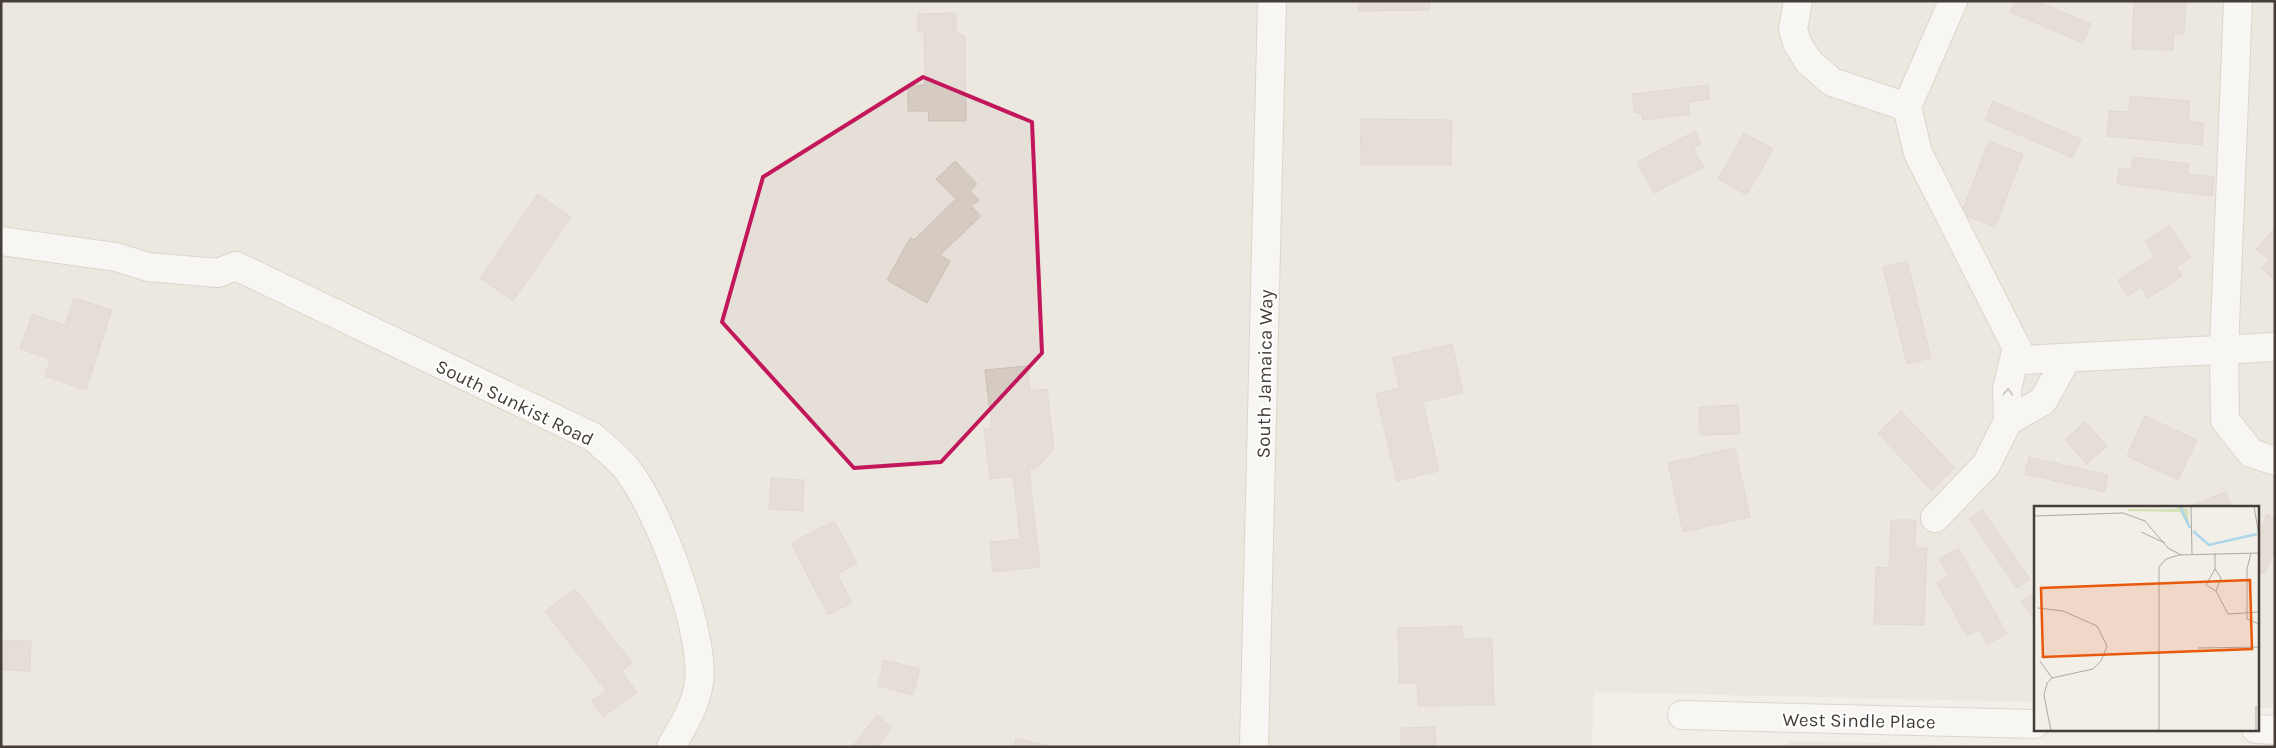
<svg xmlns="http://www.w3.org/2000/svg" width="2276" height="748" font-family="Karla,sans-serif">
<style>
.residential{fill:#e5dfd7}
.building{fill:#d5cbc2;stroke:#ccbfb3}
.lines{fill:none;stroke-linecap:round;stroke-linejoin:round}
.minor-casing{stroke:#c0b7af;stroke-width:30}
.minor{stroke:#fff;stroke-width:28}
.oneway{stroke:#a29e9c}
.marked{fill:none;stroke:#c2185b;stroke-width:4;stroke-linejoin:round}
.labels{text-anchor:middle;stroke-width:4;stroke-linejoin:round;paint-order:stroke}
.street-label{font-size:19px;fill:#453e38;stroke:#fff}
.inset-river{fill:none;stroke:#abd7e8;stroke-width:2.5}
.inset-road{fill:none;stroke:#ada8a2;stroke-width:1}
.view{fill:#e8590c;fill-opacity:0.15;stroke:#e8590c;stroke-width:2.5}
.inset-edge{fill:none;stroke:#453e38;stroke-width:2.5}
</style>
<rect width="100%" height="100%" fill="#f2eee8"/>
<path class="residential" d="M1,1H2275V708H2257V507H2035V702L1594,692L1592,747H1Z
M1792,741L2050,747H1779Z"/>
<path class="building" d="M1359,1H1430V10L1359,11Z
M2015,1H2037L2091,24L2083,43L2010,12Z
M2134,1H2186L2184,34H2174L2173,50L2132,49Z
M956,13V33L965,36L966,121H929L928,111H908V86L925,85L924,32H918V14Z
M1708,85L1709,99L1688,102L1690,114L1643,120L1641,113H1635L1632,94Z
M2130,96L2190,101L2188,121L2204,123L2202,145L2107,136L2109,111L2128,112Z
M1993,101L2081,139L2073,158L1985,120Z
M1361,119L1452,120L1451,165H1360Z
M1695,131L1701,143L1693,148L1704,167L1654,193L1637,162Z
M1744,133L1773,149L1747,195L1718,179Z
M1989,141L2023,154L1995,227L1961,214Z
M2133,157L2189,164L2188,174L2214,177L2212,196L2117,184L2119,168L2131,170Z
M955,161L977,184L970,191L979,200L971,206L981,216L940,255L950,261L927,303L887,280L910,238L914,240L956,199L936,179Z
M538,194L571,217L513,301L480,278Z
M2170,226L2191,258L2176,267L2182,276L2148,298L2141,287L2128,296L2118,280L2155,256L2145,241Z
M2275,228V280L2262,269L2269,260L2256,249Z
M1907,261L1931,358L1907,364L1883,267Z
M74,298L112,310L86,390L45,376L50,359L20,349L32,314L65,325Z
M1452,344L1463,393L1423,402L1439,471L1397,481L1376,394L1400,388L1392,358Z
M1027,366L1030,391L1047,389L1054,449L1037,468L1029,469L1040,567L993,572L990,542L1020,539L1013,476L990,479L984,429L992,428L985,370Z
M1738,405L1740,434L1700,435L1699,407Z
M1901,411L1955,468L1931,490L1878,433Z
M2145,416L2197,440L2178,480L2127,456Z
M2085,422L2107,446L2087,464L2065,440Z
M1735,448L1750,517L1683,532L1668,463Z
M2029,457L2108,475L2104,492L2025,474Z
M771,478L804,480L803,511L769,509Z
M2226,492L2232,507H2187Z
M1982,510L2030,579L2017,588L1969,518Z
M2267,514L2275,518V548L2265,574L2257,571V539Z
M1891,520H1916L1915,548H1927L1924,625L1874,624L1876,567L1889,568Z
M834,521L857,563L837,574L852,603L828,615L791,543Z
M1958,548L2007,634L1987,644L1979,629L1967,636L1937,583L1949,576L1939,559Z
M575,589L632,663L621,671L637,692L603,717L591,701L606,691L545,611Z
M2035,592V620L2021,602Z
M1462,626L1463,639L1492,638L1494,705L1418,706L1417,683H1399L1398,628Z
M1,640L31,641L30,671L1,670Z
M884,660L920,669L913,695L878,686Z
M877,715L892,727L879,745L882,747H852Z
M1435,727L1436,747H1401V728Z
M1016,738L1053,747H1014Z"/>
<g class="lines">
<g class="minor-casing">
<path id="minor" d="M1798,1L1793,29L1797,43L1809,62L1832,82L1907,107
M1953,1L1907,107L1918,153L2023,360L2275,347
M2238,1L2224,350L2225,420L2251,453L2275,461
M1,241L116,257L148,267L218,273L236,266L593,437C604,447 617,457 626,468C658,507 709,640 698,688C694,709 681,729 671,747
M2017,347L2007,389L2008,421L2043,401L2067,358
M1935,518L1986,465L2008,421
M1682,715L2035,724
M2256,729L2275,730
M1254,747L1272,1"/>
</g>
<use href="#minor" class="minor"/>
</g>
<defs><path id="oneway-chevron" d="M-2-3.5L2.5 0L-2 3.5" fill="none" stroke-width="1.6" stroke-linecap="round" stroke-linejoin="round" transform="scale(1.25)"/></defs>
<use class="oneway" href="#oneway-chevron" transform="translate(2008 392) rotate(-86)"/>
<path d="M0 0H2276V748H0ZM923,77L1032,122L1042,353L941,462L854,468L722,322L763,177Z" fill="#f2eee8" fill-opacity=".55" fill-rule="evenodd"/>
<path class="marked" d="M923,77L1032,122L1042,353L941,462L854,468L722,322L763,177Z"/>
<g class="labels">
<g class="street-label">
<text transform="translate(1264 374) rotate(-89)" y="7">South Jamaica Way</text>
<text transform="translate(515 402) rotate(26)" y="7">South Sunkist Road</text>
<text transform="translate(1859 720) rotate(1)" y="7">West Sindle Place</text>
</g>
</g>
<g transform="translate(2034 506)">
<rect width="225" height="225" fill="#f2eee8"/>
<path d="M142,0L154,3L155,22L146,6L94,5L93,3H143Z" fill="#d4e2b6"/>
<path class="inset-river" d="M146,0L156,22M159,25L175,39L223,28"/>
<path class="inset-road" d="M157,0L158,48M220,0L225,30M0,10L89,7L111,15L134,42L147,49M107,26L131,37M181,47V63L187,72L182,85L194,108L225,106M217,47L213,63V113L225,118M181,63L172,79L182,85M4,102L29,105L63,120L73,140L67,155L59,163L18,172L13,177L10,189L17,225M164,142L225,141M6,155L18,172M222,200V225M125,225V61L132,53L145,49L225,47"/>
<path class="view" d="M216,74L218,143L9,151L7,82Z"/>
<rect width="225" height="225" class="inset-edge"/>
</g>
<rect width="2276" height="748" fill="none" stroke="#453e38" stroke-width="5"/>
</svg>
